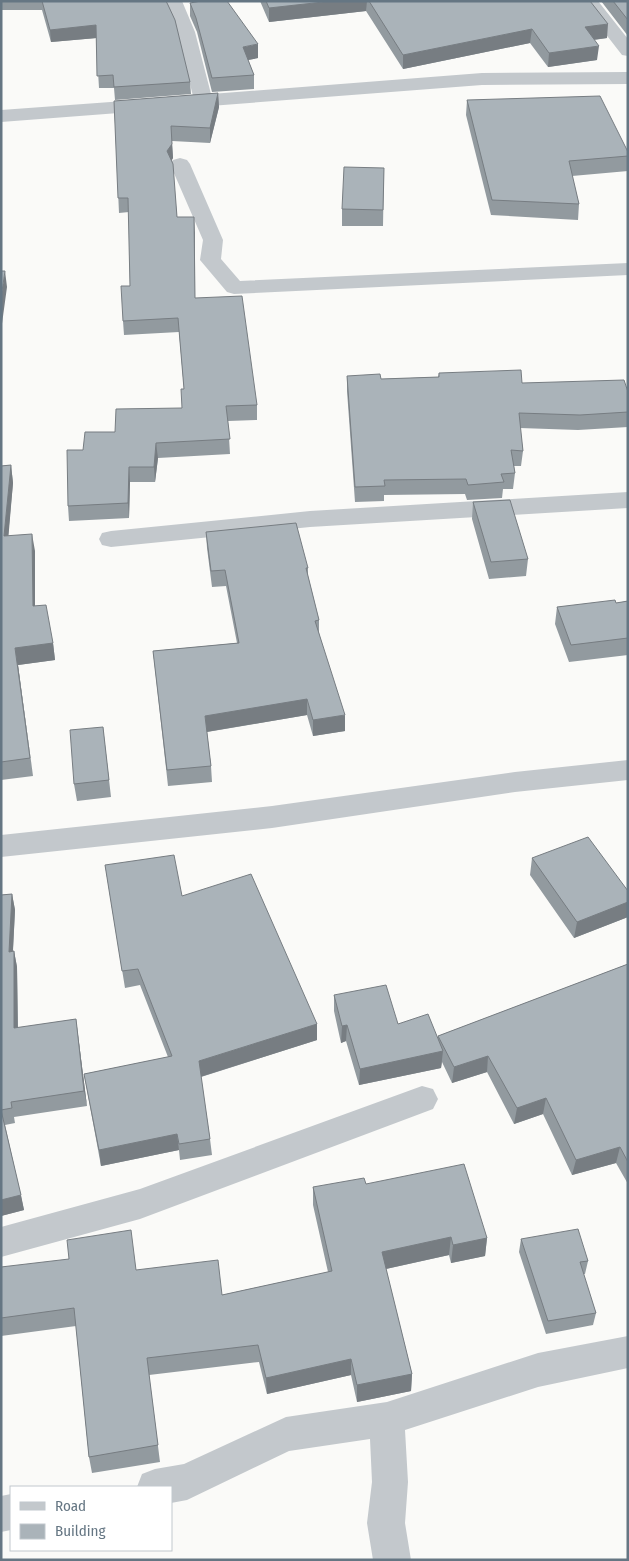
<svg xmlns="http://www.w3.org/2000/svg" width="629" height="1561" font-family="'Fira Sans Condensed',sans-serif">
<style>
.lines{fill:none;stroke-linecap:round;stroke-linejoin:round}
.street{fill:#c3c8cc;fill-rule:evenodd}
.wall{fill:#929a9f}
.shaded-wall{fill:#777d82}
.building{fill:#aab3b9;stroke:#777d82}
</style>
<rect width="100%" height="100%" fill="#fafaf8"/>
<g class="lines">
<path class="street" d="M164,1H182L195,32L211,94L482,73L628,72V84L482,85L1,122V110L193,96L177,32Z
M580,1H598L628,39V56L622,55Z
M180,158L187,160L190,164L223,240L221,259L240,281L628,263V275L234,294L227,292L200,260L203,240L170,164L173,160Z
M628,492V508L310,527L111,547L102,545L99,539L102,533L111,531L310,511Z
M628,760V780L515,792L272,828L1,857V835L272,806L515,772Z
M422,1086L433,1089L438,1099L433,1109L140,1219L1,1257V1227L140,1189Z
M628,1336V1368L538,1387L405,1430L408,1482L405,1523L411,1560H373L367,1523L372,1482L370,1439L289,1451L187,1500L171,1503V1487H137L142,1474L155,1469L184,1464L286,1417L387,1402L538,1353Z
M11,1494V1530L1,1532V1496Z"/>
</g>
<path class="wall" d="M1,1H166L190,82L191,94L115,100L114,88H99L96,38L51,42L42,10H1Z
M260,1H590L607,38L594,40L597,60L548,67L530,43L403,69L366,11L269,22Z
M601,1H628V36Z
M190,3L258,58L248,60L254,75V89L212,92L197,32L190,16Z
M218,93L219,107L210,143L172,141L173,158L172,160L177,217L195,232V298L257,405V420L228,421L230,454L158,458L155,482H130L129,518L69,521L68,506L83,450L115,432L182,408L184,389L179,332L124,335L123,321L130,286L129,212L119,213L114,101Z
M467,100L628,152V171L572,176L579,204L578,220L491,215L466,115Z
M384,168L383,226H342V209Z
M439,373L522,383L628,392V427L578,430L520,428L523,451L521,466H514L515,473L513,489H503L502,498L467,500L465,494L384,495V501L355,502L347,391V376L381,379L438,377Z
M11,465L13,483L8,536L35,551V606L53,643L55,660L18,665L33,776L1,780V466Z
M473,502L528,559L526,576L489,579L472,519Z
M206,532L308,568V576L319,620V633L345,731L313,736L307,715L207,732L211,766L212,782L168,786L153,651L237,643L226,586L212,587L207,548Z
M628,601V655L569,662L555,624L557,607L616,603Z
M103,727L111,797L77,801L74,784Z
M532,858L628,891V917L574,938L530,875Z
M105,865L182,896L317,1024V1040L201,1077L210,1139L212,1155L180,1160L179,1150L101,1166L84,1074L168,1057L140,985L125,988Z
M12,894L15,910L13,951H14L17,967L18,1028L76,1019L87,1106L14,1117L15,1123L5,1125L24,1210L1,1216V895Z
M628,964V1184L616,1163L572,1175L543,1114L514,1124L487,1072L452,1083L442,1062L441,1068L359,1085L346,1041L341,1043L334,1011V995L398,1024L438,1039V1036Z
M366,1184L487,1238L485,1256L451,1263L449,1255L386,1269L412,1374L411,1391L357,1402L351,1375L267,1394L259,1362L149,1375L160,1462L92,1473L89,1457L76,1326L1,1336V1267L222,1295L328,1272L313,1205V1187Z
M521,1239L588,1261L585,1274H583L596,1313L593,1325L546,1334L519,1252Z"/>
<path class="shaded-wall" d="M332,1H367L366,11L269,22V8Z
M608,24L607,38L583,41L585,27Z
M96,25L97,38L51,42L50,30Z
M532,29L530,43L403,69V55Z
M258,44V58L243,61V47Z
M599,46L597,60L548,67L549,53Z
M218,93L219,107L210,143V128Z
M172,144L173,158L168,165L167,151Z
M194,217L195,232V313V298Z
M5,271L7,287L1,331V298Z
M156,443L158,458L155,482L154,467Z
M11,465L13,483L7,553L4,536Z
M129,467L130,482L129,518L128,503Z
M32,534L35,551V624L33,606Z
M53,643L55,660L18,665L33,776L15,648Z
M307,699V715L206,732L205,716Z
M345,715V731L313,736V720Z
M12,894L15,910L12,967L9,952Z
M628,902V917L574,938L577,922Z
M14,951L17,967L18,1044L14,1028Z
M76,1019L78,1035L87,1106L84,1091Z
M317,1024V1040L200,1077L199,1061Z
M347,1025L346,1041L341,1043L342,1026Z
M443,1051L441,1068L359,1085L360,1069Z
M488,1056L487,1072L452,1083L454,1067Z
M546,1098L543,1114L514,1124L517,1108Z
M177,1134L179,1150L101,1166L99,1150Z
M620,1147L616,1163L572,1175L576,1160Z
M21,1195L24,1210L1,1216V1200Z
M451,1237L449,1255L381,1270L382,1252Z
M487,1238L485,1256L451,1263L453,1245Z
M351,1359V1375L267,1394L266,1378Z
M412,1374L411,1391L357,1402V1385Z"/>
<path class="building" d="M42,1H166L168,5L175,20L190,82L114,87L113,75L97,76L96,25L50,30Z
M201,1H227L258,44L243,47L254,75L212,78L196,18L190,3Z
M266,1H332L269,8Z
M369,1H590L608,24L585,27L599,46L549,53L532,29L403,55Z
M613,1H628V20Z
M218,93L210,128L171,126L172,144L167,151L173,164L177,217H194L195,298L242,296L257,405L226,406L230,439L156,443L154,467H129L128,503L68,506L67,450H83L85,432H115L116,409L182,408L181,389H184L178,318L123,321L121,286H130L128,198H118L114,101Z
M600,96L628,152V156L569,161L579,204L492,200L467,100Z
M344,167L384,168L383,210L342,209Z
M1,271H5L1,298Z
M521,370L522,383L624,380L628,392V412L580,415L519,413L523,451L511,450L515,473L501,474L504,482L468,485L466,479L384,480L385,486L355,487L347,376L380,374L381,379L439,377V373Z
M11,465L4,536L32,534L33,606L46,605L53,643L15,648L30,758L1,762V466Z
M510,500L528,559L491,562L473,502Z
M296,523L308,568H306L319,620L315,621L345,715L313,720L307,699L205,716L211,766L167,770L153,651L239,643L225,570L211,571L206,532Z
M615,600L616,603L628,601V638L571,645L557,607Z
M103,727L109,780L74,784L70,730Z
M588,837L628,891V902L577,922L532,858Z
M174,855L182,896L251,874L317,1024L199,1061L210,1139L179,1144L177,1134L99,1150L84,1074L172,1056L138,969L122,971L105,865Z
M12,894L9,952L14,951V1028L76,1019L84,1091L11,1102L12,1108L1,1110V895Z
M628,964V1162L620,1147L576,1160L546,1098L517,1108L488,1056L454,1067L438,1036Z
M386,985L398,1024L428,1014L443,1051L360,1069L347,1025L342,1026L334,995Z
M1,1110L21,1195L1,1200Z
M464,1164L487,1238L453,1245L451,1237L382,1252L412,1374L357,1385L351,1359L266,1378L258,1345L147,1358L158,1445L89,1457L74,1308L1,1318V1267L69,1259L67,1240L131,1230L136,1270L218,1260L222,1295L332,1271L313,1187L364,1178L366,1184Z
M578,1229L588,1261L580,1262L596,1313L548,1321L521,1239Z"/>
<rect width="629" height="1561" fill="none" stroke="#657683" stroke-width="5"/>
<rect x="10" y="1486" width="162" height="65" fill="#ffffff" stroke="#c1c8cd"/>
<rect x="20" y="1502" width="25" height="8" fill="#c3c8cc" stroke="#c1c8cd"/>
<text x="55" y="1511" font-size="15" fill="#657683">Road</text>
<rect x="20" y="1524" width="25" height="15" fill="#aab3b9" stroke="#c1c8cd"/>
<text x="55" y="1536" font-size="15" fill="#657683">Building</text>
</svg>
